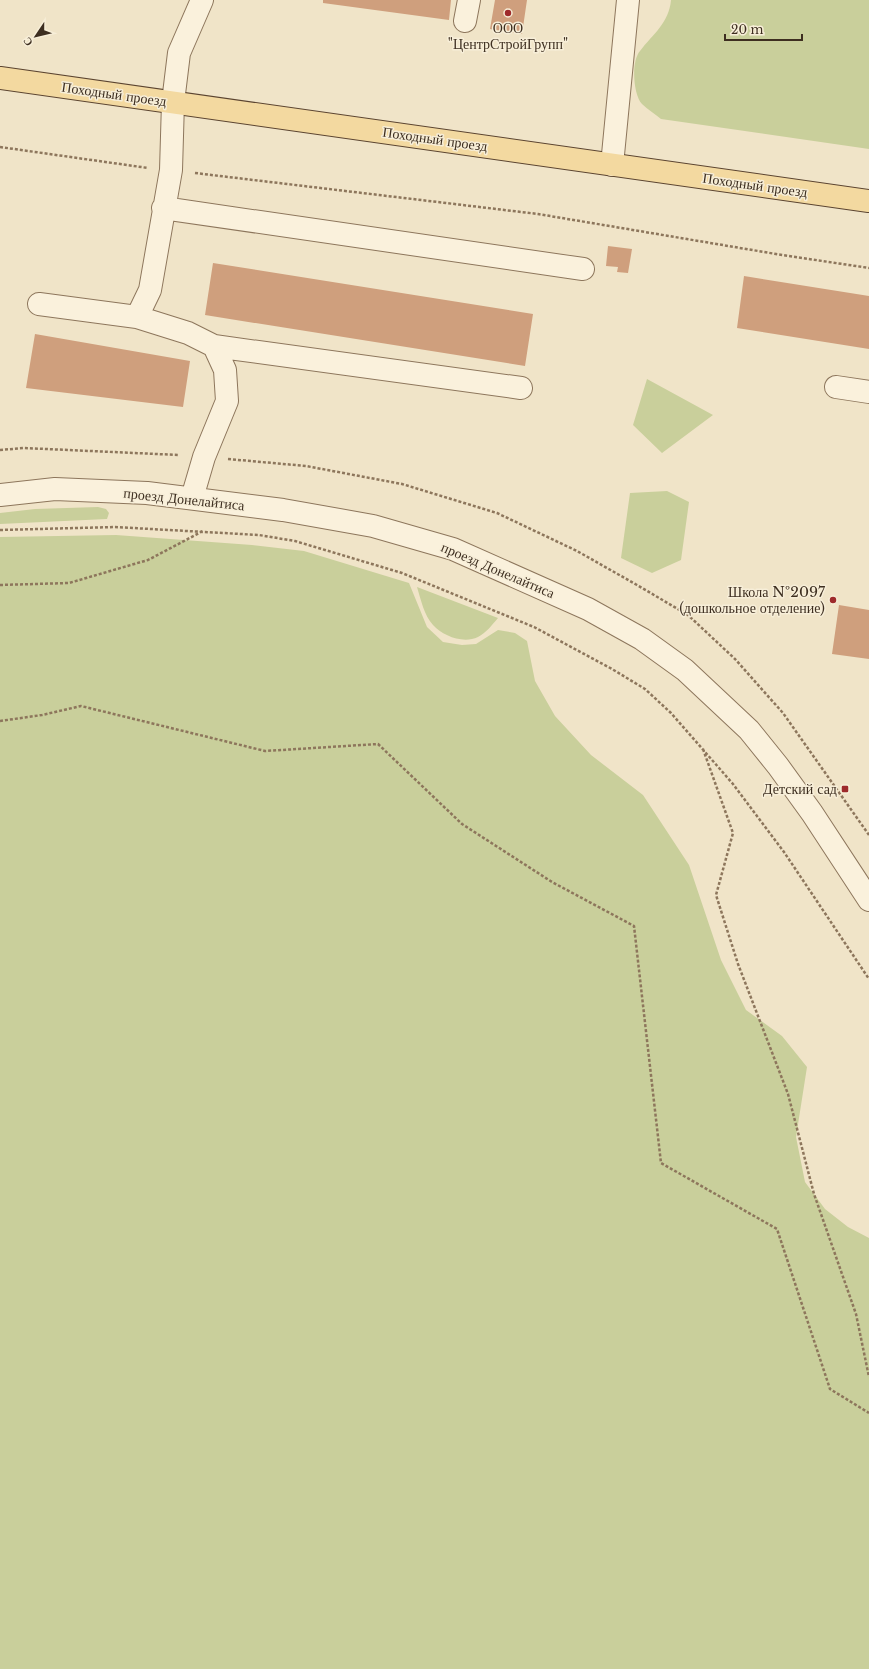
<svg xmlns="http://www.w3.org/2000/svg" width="869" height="1669" font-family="'Libre Baskerville',serif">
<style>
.green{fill:#c9cf9b}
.building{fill:#cf9f7d}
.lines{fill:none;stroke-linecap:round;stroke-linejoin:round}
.minor-casing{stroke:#8d765c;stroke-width:24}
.major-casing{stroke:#5b4430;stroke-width:24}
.path{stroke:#8d765c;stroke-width:2.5;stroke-dasharray:3 2;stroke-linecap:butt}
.minor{stroke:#faf1dc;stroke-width:22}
.major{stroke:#f3d9a0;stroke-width:22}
.poi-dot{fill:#9e2a2b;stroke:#f7eed8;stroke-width:1.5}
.labels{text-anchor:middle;stroke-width:3;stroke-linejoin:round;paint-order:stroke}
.poi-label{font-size:14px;fill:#3d2e20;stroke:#f7eed8;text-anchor:end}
.street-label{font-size:14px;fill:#3d2e20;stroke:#f7eed8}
</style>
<rect width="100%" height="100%" fill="#f0e4c8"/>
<path class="green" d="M671,0H869V149L661,119C655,114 647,109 642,104C633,94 631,61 640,51C653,34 669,23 671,0Z
M647,379L713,415L662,453L633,425Z
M667,491L689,502L681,560L652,573L621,558L630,493Z
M98,507L106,509L109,513L107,519L0,524V513L35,509Z
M116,535L252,545L304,551L409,583L427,627L443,642L462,645L476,644L498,630L515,633L527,641L535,681L555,716L591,755L643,795L689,865L721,960L746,1010L782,1036L807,1067L796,1137L805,1182L825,1209L848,1227L869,1238V1669H0V537Z
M417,587L498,618C492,625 486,633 478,637C463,644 443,636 433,625C424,615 421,600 417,587Z"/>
<path class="building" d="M323,0H451L449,20L323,3Z
M495,0H527L522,34L490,29Z
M608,246L632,249L628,273L617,272L618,267L606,266Z
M213,263L533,314L525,366L205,315Z
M744,276L869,296V349L737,328Z
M35,334L190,361L183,407L26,388Z
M839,605L869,610V659L832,654Z"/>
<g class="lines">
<g class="minor-casing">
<path id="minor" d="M465,21L469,0
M612,165L628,0
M163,208L583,269
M39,304L137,317L188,333L214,346L225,370L227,401L204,457L192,498
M137,317L150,290L171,170L173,102L179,53L202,0
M214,346L521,388
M836,387L869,392
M0,495L55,489L147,493L283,510L373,526L453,549L588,609L642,639L685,670L749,730L778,766L812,813L869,900"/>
</g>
<g class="major-casing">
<path id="major" d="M0,78L869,201"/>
</g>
<path class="path" d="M0,147L148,168
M195,173L538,214L776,254L869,268
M0,450L24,448L179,455
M228,459L306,466L402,484L497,513L577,551L637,585L688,615L735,659L783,713L869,835
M0,530L115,527L259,535L295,541L402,573L534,627L612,669L645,689L671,713L733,784L784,852L869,979
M0,585L69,583L148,560L203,531
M0,721L42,715L81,706L265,751L378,744L462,824L552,882L634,926L661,1163L777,1229L830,1389L869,1413
M703,749L733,833L716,895L738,964L788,1094L814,1194L856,1314L869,1377"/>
<use href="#minor" class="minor"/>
<use href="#major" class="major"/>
</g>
<g class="poi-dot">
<circle cx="508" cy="13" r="4"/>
<circle cx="833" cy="600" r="4"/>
<rect x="841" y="785" width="8" height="8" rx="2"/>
</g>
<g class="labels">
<g class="poi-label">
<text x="508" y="33" text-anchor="middle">ООО<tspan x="508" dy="16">"ЦентрСтройГрупп"</tspan></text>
<text x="825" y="597">Школа №2097<tspan x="825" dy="16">(дошкольное отделение)</tspan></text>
<text x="837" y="794">Детский сад</text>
</g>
<g class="street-label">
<text transform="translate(114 94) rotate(8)" y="5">Походный проезд</text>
<text transform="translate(435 139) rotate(8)" y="5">Походный проезд</text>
<text transform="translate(755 185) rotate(8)" y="5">Походный проезд</text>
<text transform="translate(184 499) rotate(6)" y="5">проезд Донелайтиса</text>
<text transform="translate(498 570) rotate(23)" y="5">проезд Донелайтиса</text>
</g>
</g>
<g transform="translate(36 36) rotate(235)" stroke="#f7eed8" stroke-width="3" paint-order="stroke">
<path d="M0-3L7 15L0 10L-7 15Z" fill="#3d2e20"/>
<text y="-6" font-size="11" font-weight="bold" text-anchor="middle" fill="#3d2e20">С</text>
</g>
<path d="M725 34v6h77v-6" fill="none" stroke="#3d2e20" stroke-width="2"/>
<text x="731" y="34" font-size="12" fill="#3d2e20" stroke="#f7eed8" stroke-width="3" paint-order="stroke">20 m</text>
</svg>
